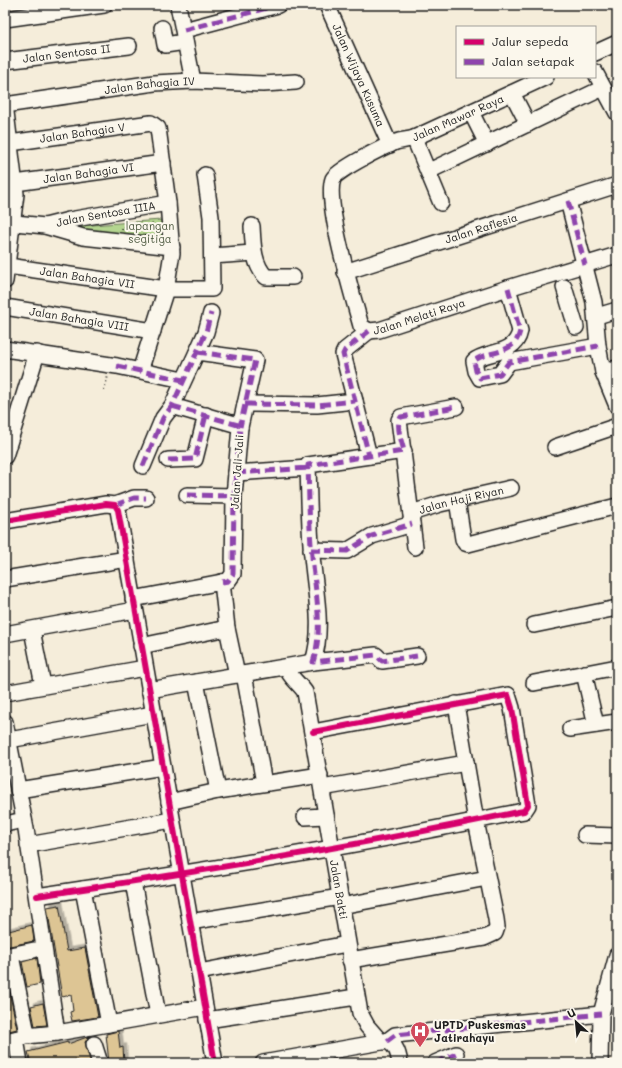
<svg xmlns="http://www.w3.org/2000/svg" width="622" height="1068" font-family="Mali,sans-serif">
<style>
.green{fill:#b4d58f;stroke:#687856}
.building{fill:#ddc594;stroke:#1c1c1c;filter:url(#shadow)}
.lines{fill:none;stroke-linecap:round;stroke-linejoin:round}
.minor-casing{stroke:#1c1c1c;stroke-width:18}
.path{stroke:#1c1c1c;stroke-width:2;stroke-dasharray:1 3;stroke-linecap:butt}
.minor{stroke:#fbf7ec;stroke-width:15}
.quiet{stroke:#8e44ad;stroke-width:5;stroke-dasharray:10 5;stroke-linecap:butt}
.cycleway-casing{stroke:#fbf7ec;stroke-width:8}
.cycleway{stroke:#d6006c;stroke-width:6}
.labels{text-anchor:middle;stroke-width:4;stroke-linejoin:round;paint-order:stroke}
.street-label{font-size:11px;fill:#1c1c1c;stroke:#fbf7ec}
.park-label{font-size:11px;fill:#515d44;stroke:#fbf7ec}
.poi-label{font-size:11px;font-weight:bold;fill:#1c1c1c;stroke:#fbf7ec;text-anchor:start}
</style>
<defs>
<filter id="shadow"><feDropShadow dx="3.5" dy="-3.5" stdDeviation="0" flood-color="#0004"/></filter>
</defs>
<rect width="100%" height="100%" fill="#f5edda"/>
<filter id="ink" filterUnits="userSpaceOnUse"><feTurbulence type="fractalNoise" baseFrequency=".025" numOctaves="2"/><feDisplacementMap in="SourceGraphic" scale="8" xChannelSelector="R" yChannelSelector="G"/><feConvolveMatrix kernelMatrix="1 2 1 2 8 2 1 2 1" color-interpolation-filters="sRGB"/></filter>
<g filter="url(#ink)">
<path class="green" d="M161,220L163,243L64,227Z"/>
<path class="building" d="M59,905L67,951L85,948L98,1017L72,1021L70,1012L73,1011L71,995L62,997L47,907Z
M32,925L34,941L5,947V932Z
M37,958L40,984L27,987L22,962Z
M5,971L17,1029L5,1032Z
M43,1003L47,1025L35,1026L31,1006Z
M118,1031L120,1048L123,1047L124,1063H109L106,1034Z
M90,1036L85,1042L91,1063H78L77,1060L69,1063H31L28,1052L68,1042V1044Z"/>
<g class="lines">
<g class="minor-casing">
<g id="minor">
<path d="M178,5L193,81"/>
<path id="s1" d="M327,5L390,145"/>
<path d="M5,19L104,5"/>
<path d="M162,28L165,45L185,42"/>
<path d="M184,30L278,5"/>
<path d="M595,53L617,43"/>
<path id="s2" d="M5,61L129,46"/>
<path d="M595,72L617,113"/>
<path id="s3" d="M546,77L414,138C408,140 402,140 396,142C385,146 337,170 333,179C324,202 354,300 361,326L369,331L379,330L508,288L617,255"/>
<path d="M512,93L528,124"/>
<path d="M5,104L16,194L5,281"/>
<path id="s4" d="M5,105L154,83L193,81L263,84L296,82"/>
<path d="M471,112L487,144"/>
<path d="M414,138L441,203"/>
<path id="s5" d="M10,143L151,123L158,128L168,203L172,253L166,289L142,365"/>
<path d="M429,171L603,88"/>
<path id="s6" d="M15,183L163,163"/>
<path d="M568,201L594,302L598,346L603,372L617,406"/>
<path d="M5,222L45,226L83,237L172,247"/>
<path id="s7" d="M45,226L69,220L168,203"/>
<path d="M252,226C253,244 253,264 266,277H293"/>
<path d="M212,256L254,253"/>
<path id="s8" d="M8,266L166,289H212L211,217L205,175"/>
<path id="s9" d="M345,272L617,185"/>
<path d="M564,287L576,327"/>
<path d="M508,288L520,331C515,356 487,350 474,361L476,371L480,378L500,374L509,362L598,346"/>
<path id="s10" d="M5,307L153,331"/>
<path d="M597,316L617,310"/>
<path d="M369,331L345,350L343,354L369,456"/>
<path d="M5,349L117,366L183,380"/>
<path d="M197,352L255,360L240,427"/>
<path d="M603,372L617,368"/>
<path d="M245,404L317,405L355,401"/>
<path d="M172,406L238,425L240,427L234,496L233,574L228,581L222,582"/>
<path d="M555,447L617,426"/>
<path d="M5,456L37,353"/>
<path d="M168,460L195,459L206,415"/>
<path d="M143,466L163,418L172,406L197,352L206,332L211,313"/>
<path d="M236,473L308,468"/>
<path d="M187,495L234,496"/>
<path d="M457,500L463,539L465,543L468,544L617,506"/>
<path d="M115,505L134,498H146"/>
<path id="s11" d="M411,513L440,504L511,488"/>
<path d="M5,521L106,504L115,505L118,510L215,1063"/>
<path d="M415,547L399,420L401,417L456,407"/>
<path d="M311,550L347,551L372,536L412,524"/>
<path d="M5,579L127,559"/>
<path d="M133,599L222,582L227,628L237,675"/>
<path d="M534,625L617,608"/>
<path d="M32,630L43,685"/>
<path d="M5,634L135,610"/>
<path d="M141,646L227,628"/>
<path d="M313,662C324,628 315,591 312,556C309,526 309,495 308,465L404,451"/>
<path id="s12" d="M286,667C290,678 298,682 305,692L360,1013L367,1026L381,1042"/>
<path d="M584,673L596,725"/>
<path d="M244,674L264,783"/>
<path d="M196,682L218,791"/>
<path d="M534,683L617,667"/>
<path d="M149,690L313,662L376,655L382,661L417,656"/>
<path d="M5,693L145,668"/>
<path d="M5,722L26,829L57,1033"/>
<path d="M570,729L617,722"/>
<path d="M9,740L153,714"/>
<path d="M322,788L466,763"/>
<path d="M18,790L163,767"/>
<path d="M169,802L218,791L320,775"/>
<path d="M305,817L326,816"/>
<path d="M5,824L24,820"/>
<path d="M585,835L617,836"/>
<path d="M28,845L172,820"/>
<path d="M133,882L158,1015"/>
<path d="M83,889L109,1024"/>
<path d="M37,896C198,872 358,846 518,812L524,811L528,805L512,708L508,695L313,732"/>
<path d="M341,906L487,878"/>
<path d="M190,922L340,897"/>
<path d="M5,956L34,950"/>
<path d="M350,960L484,938L495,933L497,927L496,919L476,821L456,704"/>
<path d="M199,972L347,944"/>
<path d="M207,1020L356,997"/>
<path d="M26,1036L57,1033L205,1007"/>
<path d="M16,1039L20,1063"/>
<path d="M5,1041L23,1037L27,1033L11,956"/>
<path d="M387,1041L395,1035L601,1014"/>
<path d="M94,1044L100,1063"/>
<path d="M263,1063L387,1041C397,1046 398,1053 400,1063"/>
<path d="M435,1063L456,1054"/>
<path d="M600,1063L601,1014L617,955"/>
</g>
</g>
<path class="path" d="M122,230L123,227L155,224L156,234
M104,390L108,376"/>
<use href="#minor" class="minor"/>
<path class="quiet" d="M184,30L278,5
M568,201L585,265
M508,288L520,331C515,356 487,350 474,361L476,371L480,378L500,374L509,362L598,346
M369,331L345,350L343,354L369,456
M197,352L255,360L240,427
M117,366L183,380
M245,404L317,405L355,401
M172,406L238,425L240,427L234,496L233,574L228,581L222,582
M168,460L195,459L206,415
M143,466L163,418L172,406L197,352L206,332L211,313
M236,473L308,468
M187,495L234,496
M115,505L134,498H146
M311,550L347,551L372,536L412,524
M417,656L382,661L376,655L313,662C324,628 315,591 312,556C309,526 309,495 308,465L404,451C402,442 395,425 401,417L456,407
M387,1041L395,1035L601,1014
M435,1063L456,1054"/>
<g class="cycleway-casing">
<path id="cycleway" d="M5,521L106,504L115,505L118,510L215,1063
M37,896C198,872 358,846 518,812L524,811L528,805L512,708L508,695L313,732"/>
</g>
<use href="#cycleway" class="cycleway"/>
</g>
</g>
<defs>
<g id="hospital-pin" transform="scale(1)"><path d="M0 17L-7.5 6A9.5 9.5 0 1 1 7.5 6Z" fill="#d1495b" stroke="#fbf7ec"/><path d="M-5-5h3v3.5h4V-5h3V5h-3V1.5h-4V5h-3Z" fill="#fff"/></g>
</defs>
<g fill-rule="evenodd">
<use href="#hospital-pin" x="420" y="1031"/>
</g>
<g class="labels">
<g class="street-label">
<text dy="4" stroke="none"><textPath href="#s2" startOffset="62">Jalan Sentosa II</textPath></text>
<text dy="4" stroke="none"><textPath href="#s1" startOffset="77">Jalan Wijaya Kusuma</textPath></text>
<text dy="4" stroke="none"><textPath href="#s4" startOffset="146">Jalan Bahagia IV</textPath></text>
<text transform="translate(458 118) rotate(-24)" y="4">Jalan Mawar Raya</text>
<text dy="4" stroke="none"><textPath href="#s5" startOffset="73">Jalan Bahagia V</textPath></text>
<text dy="4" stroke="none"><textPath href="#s6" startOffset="74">Jalan Bahagia VI</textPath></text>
<text dy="4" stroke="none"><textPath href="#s7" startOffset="62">Jalan Sentosa IIIA</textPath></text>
<text dy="4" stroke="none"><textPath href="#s9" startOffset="143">Jalan Raflesia</textPath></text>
<text dy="4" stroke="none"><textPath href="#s8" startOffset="80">Jalan Bahagia VII</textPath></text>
<text dy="4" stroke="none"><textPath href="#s3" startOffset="450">Jalan Melati Raya</textPath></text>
<text dy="4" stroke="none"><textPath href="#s10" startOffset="75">Jalan Bahagia VIII</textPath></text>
<text transform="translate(237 472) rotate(-86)" y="4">Jalan Jali-Jali</text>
<text dy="4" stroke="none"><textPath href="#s11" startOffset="52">Jalan Haji Riyan</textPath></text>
<text dy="4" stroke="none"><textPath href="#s12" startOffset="232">Jalan Bakti</textPath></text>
</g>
<g class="park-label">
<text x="150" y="230">lapangan<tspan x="150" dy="13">segitiga</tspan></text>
</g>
<g class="poi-label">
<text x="434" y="1029">UPTD Puskesmas<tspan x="434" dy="13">Jatirahayu</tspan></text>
</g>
</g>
<rect width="622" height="1068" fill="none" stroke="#fbf7ec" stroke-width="20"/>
<rect x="10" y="10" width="602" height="1048" fill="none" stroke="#1c1c1c" stroke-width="1.5" filter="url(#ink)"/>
<rect x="456" y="26" width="140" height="52" fill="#fbf7ec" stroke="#a29f99"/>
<rect x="464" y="39" width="20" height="6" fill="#d6006c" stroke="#a29f99"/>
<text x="492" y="46" font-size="12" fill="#1c1c1c">Jalur sepeda</text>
<rect x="464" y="59" width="20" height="6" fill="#8e44ad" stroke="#a29f99"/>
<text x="492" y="66" font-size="12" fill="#1c1c1c">Jalan setapak</text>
<g transform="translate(576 1022) rotate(333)" stroke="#fbf7ec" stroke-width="3" paint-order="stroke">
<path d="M0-3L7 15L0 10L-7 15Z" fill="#1c1c1c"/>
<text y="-6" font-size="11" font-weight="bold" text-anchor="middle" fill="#1c1c1c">U</text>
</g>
</svg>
